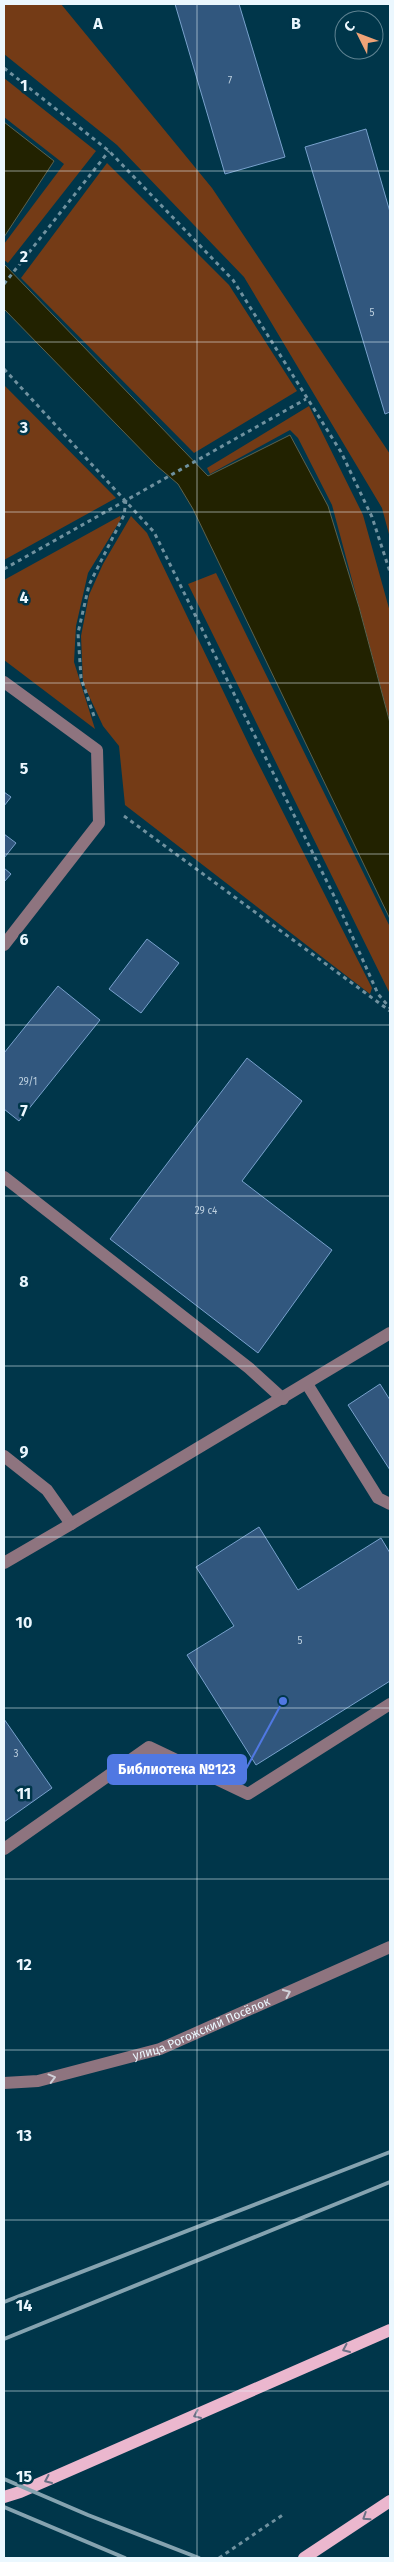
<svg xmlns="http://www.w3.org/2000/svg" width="394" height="2562" font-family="'Fira Sans',sans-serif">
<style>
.green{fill:#743b16}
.water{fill:#220;stroke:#5e624c}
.building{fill:#31577e;stroke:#78a1cc}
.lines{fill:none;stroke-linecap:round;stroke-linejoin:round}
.path{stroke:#6f919f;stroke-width:3;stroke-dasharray:4 4;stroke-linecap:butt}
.minor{stroke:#8e747f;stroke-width:12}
.major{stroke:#ebb7ce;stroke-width:12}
.rail{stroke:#85a3b0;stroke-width:4}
.oneway{stroke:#cfd0d8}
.oneway2{stroke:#6a7085}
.grid{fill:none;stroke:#ebf7fe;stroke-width:1;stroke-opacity:0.55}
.labels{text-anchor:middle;stroke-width:5;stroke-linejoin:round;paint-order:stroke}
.number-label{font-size:10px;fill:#bccfde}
.street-label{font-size:12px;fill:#ebf7fe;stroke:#00364a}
.grid-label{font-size:16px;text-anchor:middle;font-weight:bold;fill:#ebf7fe;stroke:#00364a;stroke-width:5;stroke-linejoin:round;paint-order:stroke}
.leader{fill:none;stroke:#5078e2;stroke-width:2}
.callout-dot{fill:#5078e2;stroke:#00364a;stroke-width:2}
.callout{fill:#5078e2;stroke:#5078e2;stroke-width:2}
.callout-label{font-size:14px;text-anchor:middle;font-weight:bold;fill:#fff}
</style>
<rect width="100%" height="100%" fill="#00364a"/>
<path class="green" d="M4,4H61L212,188L390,454V538L382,508L244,277L117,145L4,54Z
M4,78L96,151L8,263L4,260V244L64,164L4,117Z
M107,163L229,285L297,391L194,453L21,278Z
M4,385L116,498L4,560Z
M309,406L363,515L390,612V722L332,505L298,438L290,430L210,474L207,468Z
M120,516L121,519L88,573L76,626L74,662L95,729L4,660V580Z
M131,516L147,533L251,749L372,988L370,994L125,805L119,746L103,726L83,683L81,636L89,595L103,564Z
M216,573L390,927V994L188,584Z"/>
<path class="water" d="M4,122L54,161L4,237Z
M4,264L208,476L290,435L328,506L359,607L390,723V919L193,509L178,484L157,466L4,309Z"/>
<path class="building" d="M175,4H239L285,157L225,174Z
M366,129L390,212V412L385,414L305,147Z
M4,792L11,797L4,806Z
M4,834L16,843L4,858Z
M4,868L11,874L4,882Z
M147,939L179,963L141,1013L109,989Z
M58,986L100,1020L19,1121L4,1109V1053Z
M247,1058L302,1101L242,1181L332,1250L258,1353L110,1239Z
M380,1384L390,1400V1470L348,1405Z
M259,1527L298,1590L381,1538L390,1553V1681L256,1765L187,1655L234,1626L196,1567Z
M4,1719L52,1788L4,1822Z"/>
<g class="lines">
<path class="path" d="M4,68L109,151L233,280L341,452L372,517L390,572
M4,284L109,151
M4,369L154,532L336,900L378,994L390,1008
M4,569L306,399
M94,716L81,678L78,633L89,585L124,515L126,500
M124,816L390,1011
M219,2558L284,2514"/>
<g class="minor">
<path d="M4,682L97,750L99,823L4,945"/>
<path d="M4,1177L249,1368L283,1399"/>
<path d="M307,1384L378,1498L390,1504"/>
<path d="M4,1456L47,1490L71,1524L390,1333"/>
<path d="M4,1563L71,1524"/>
<path d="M4,1849L149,1747L248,1794L390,1704"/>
<path id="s1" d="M4,2083L38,2081L160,2049L390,1947"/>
</g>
<path class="major" d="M4,2497L20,2492L390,2330
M304,2558L390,2501"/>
<path class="rail" d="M4,2302L390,2152
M4,2339L390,2182
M4,2479L88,2515L199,2558
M4,2507L125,2558"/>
</g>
<defs><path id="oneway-chevron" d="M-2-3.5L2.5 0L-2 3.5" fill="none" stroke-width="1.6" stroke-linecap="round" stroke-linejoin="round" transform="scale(1.25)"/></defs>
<g class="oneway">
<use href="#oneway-chevron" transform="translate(287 1993) rotate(-24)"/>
<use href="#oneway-chevron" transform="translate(52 2078) rotate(-15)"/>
</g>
<g class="oneway2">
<use href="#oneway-chevron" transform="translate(346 2349) rotate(156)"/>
<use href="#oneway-chevron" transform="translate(197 2415) rotate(156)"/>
<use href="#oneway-chevron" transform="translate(48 2480) rotate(156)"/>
<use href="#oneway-chevron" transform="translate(366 2517) rotate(147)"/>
</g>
<path class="grid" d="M197,4V2558M4,171H390M4,342H390M4,512H390M4,683H390M4,854H390M4,1025H390M4,1196H390M4,1366H390M4,1537H390M4,1708H390M4,1879H390M4,2050H390M4,2220H390M4,2391H390"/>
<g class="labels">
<g class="number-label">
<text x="230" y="84">7</text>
<text x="372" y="316">5</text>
<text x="28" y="1085">29/1</text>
<text x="206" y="1214">29 с4</text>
<text x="300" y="1644">5</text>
<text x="16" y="1757">3</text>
</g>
<g class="street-label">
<text dy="4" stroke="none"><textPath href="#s1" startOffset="206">улица Рогожский Посёлок</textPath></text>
</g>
</g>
<g class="grid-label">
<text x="98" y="29">A</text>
<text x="296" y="29">B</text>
<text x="24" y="91">1</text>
<text x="24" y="262">2</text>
<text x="24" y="433">3</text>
<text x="24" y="603">4</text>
<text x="24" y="774">5</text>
<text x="24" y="945">6</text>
<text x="24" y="1116">7</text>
<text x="24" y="1287">8</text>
<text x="24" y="1457">9</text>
<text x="24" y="1628">10</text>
<text x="24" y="1799">11</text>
<text x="24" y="1970">12</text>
<text x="24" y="2141">13</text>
<text x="24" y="2311">14</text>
<text x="24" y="2482">15</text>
</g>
<path class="leader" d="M283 1701L246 1769"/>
<circle class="callout-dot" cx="283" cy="1701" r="5"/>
<rect class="callout" x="108" y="1755" width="138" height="29" rx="5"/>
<g class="callout-label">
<text x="177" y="1774">Библиотека №123</text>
</g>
<rect width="394" height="2562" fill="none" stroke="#ebf7fe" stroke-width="10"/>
<g transform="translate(359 35) rotate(312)"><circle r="24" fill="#00364a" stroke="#5e8392"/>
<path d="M0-4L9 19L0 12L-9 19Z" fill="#efa377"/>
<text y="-8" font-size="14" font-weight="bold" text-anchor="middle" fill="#ebf7fe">С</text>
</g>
</svg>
